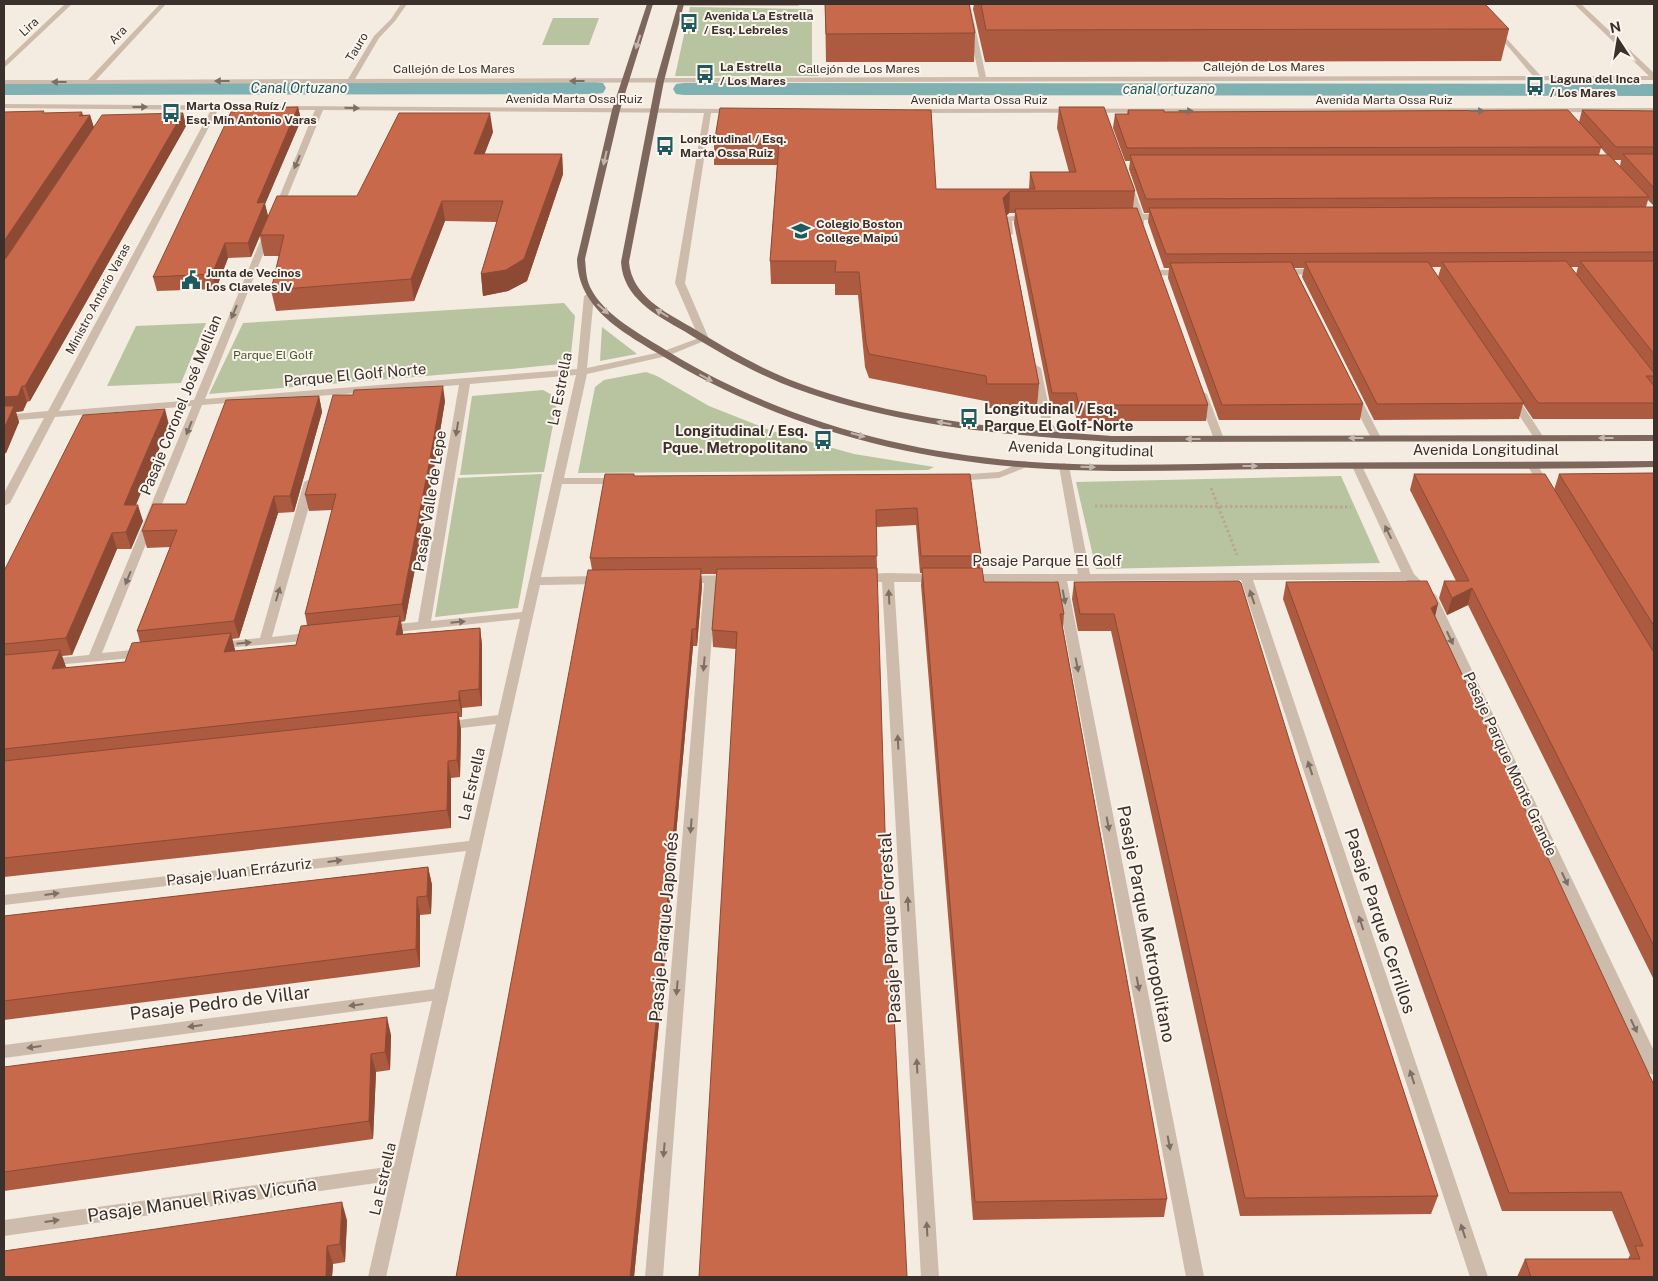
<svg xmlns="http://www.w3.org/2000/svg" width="1658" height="1281" font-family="'Public Sans',sans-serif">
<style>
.green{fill:#b8c4a0}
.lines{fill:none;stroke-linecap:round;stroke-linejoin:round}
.canal{fill:#7fb0b2;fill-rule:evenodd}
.path{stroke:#b9a596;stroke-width:3;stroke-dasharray:2.5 2.5;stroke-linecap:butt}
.minor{fill:#cdbbac;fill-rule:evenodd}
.major{fill:#7d675c;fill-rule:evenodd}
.wall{fill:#ac5a40;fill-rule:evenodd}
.shaded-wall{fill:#8c4a34}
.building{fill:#c8694b;stroke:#8c4a34}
.oneway{fill:#c2b5ac}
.oneway2{fill:#7d6f65}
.labels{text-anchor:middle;stroke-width:4;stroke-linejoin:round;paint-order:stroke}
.far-poi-label{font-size:12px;font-weight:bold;fill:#3b302b;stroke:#fbf5ee;text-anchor:start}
.far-street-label{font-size:12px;fill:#3b302b;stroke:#fbf5ee}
.far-park-label{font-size:12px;fill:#4a5a2e;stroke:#fbf5ee}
.far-water-label{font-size:14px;font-style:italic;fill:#1f5a5e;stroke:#fbf5ee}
.street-label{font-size:15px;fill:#3b302b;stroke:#fbf5ee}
.poi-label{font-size:15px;font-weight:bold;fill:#3b302b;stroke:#fbf5ee;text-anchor:start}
.near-street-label{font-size:18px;fill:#3b302b;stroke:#fbf5ee}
</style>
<rect width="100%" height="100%" fill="#f4ebe1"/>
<path class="green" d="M690,7L812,9V70L819,76H675Z
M553,18H599L589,45H542Z
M564,303L575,316L570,363L511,369L209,394L243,323Z
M206,323L181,383L107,386L136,326Z
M602,327L637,354L600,361Z
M646,372L657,376L709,406L775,432L854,454L934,467L928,470L578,473L595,387L604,380Z
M543,390L558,398L544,472L460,475L472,396Z
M542,474L518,608L435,617L458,478Z
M1341,476L1380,563L1096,569L1076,482Z"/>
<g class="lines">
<path class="canal" d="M595,82L603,83L606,88L603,93L595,94L4,95V83Z
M684,83L1654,84V96L684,95L676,94L673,89L676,84Z"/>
<path class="path" d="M1211,488L1237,555
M1095,506L1351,507"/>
<path class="minor" d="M65,4H72L4,68V62Z
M160,4H166L96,80L348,79L374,36L391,19L401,4H407L395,21L379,38L355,79L979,77L964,4H970L986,77L1533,76L1493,29V27L1495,26L1541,76H1649L1574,4H1581L1654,73V80L4,84V80H88Z
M678,4H801L798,6H681Z
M4,104L736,109L740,111L736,113H711L685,283L709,339L667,356L587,374L564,478H619L625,481L619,484H562L541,577L602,576L608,580L602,584L540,585L386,1277H368L390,1181L4,1236V1220L394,1166L432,1001L4,1058V1045L434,989L466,851L4,905V895L469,841L496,724L444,730L437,726L444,722L498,715L520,619L387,633L381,629L387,625L418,622L459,385L202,405L102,653L143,649L149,653L143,657L44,666L42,663L48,659L89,655L192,406L55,417L10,503L4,506V493L44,418L4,421V415L48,411L211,110L4,108ZM218,110H315L273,212L277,215L281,212L323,110L704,113L675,283L699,338L661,352L587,368L594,296L589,293L584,296L577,369L205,399L272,232L268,229L264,232L194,400L59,411ZM576,375L522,612L431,621L470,384Z
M1654,108V112L914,113L910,111L914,109Z
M1125,182L1132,184L1143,214H1164L1168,217L1167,219L1144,220V224H1138L1136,220L1121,219V215L1134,214L1124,184Z
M1032,214L1036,217L1035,219L1012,221L1013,234L1006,236L1004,217Z
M1279,269H1319L1324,272L1319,275L1276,274L1274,272Z
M1159,270H1184L1189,273L1184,276L1156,275L1154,273Z
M1036,365L1041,368L1052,423L1060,436L1059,438H1051L1042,423L1031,368Z
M1202,391L1207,394L1224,439L1223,441L1219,442L1214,439L1197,394Z
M1354,392L1359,395L1381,438L1380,440H1372L1371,438L1349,395Z
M1513,395L1518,398L1544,438L1543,440H1535L1534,438L1508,398Z
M1025,461L1030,464L1029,466L999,478L954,481L949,478L954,475L999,472Z
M1532,462L1536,463L1552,488L1550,490L1546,491L1542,490L1527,465Z
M1064,463L1069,466L1090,574L1401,572L1352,466L1357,463L1362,466L1414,574L1421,581L1419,584H1411L1406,580H1253L1488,1277H1470L1241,580L1067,581L1204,1277H1186L1055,581L967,582L961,578L967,574H1078L1059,466Z
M310,479L316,482L272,637L315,632L321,636L315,640L214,649L212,646L214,643L218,642L260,638L304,482Z
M888,573L937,574L943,578L937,582H894L939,1277H921L882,582H862L856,578L862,574Z
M732,575L738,579L736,582L716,583L663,1277H645L704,583L687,584L681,580L687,576Z
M1430,591L1436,595L1654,1051V1075L1648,1073L1646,1068L1424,595Z"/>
<path class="major" d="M647,4H653L620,110L585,259C586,269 586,278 590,287C604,316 642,335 669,352C783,422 915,456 1048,463C1126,467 1204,463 1283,463C1406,462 1530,462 1654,461V467C1529,470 1404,468 1279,469C1202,470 1125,473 1048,469C911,462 776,426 659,354C621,331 578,308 577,259L612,110Z
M678,4H684L664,81L629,262C632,296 665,312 691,327C722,346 754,365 788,379C891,420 1003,429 1112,436L1654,435V441L1112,442C1000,435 886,425 781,383C747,369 715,350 684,331C656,315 623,298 621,262L656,81Z"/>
</g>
<path class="wall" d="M825,4H969L975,33L974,62H826Z
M974,4H981L1509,29L1501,61L985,62L973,9Z
M298,107L301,120L265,204L268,216L357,196L493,132L484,154H562L563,174L527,281L508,291L483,296L481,274L497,222L445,221L414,301L276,311L271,290L279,256H264L260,236L251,257L228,258L216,289L157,291L153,277Z
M1059,107L1135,191L1133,208L1208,405L1206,421H1077L1074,408H1051L1014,223L1015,213H1009L1007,215L1039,384L1037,408H986L985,401L869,378L865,367L858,295H835V284H771L770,261L777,165H714V144L720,108L936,189H1029L1030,172H1069L1057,128Z
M1128,110L1164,112L1579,122L1582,110L1654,111V206L1648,200L1646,207H1654V419H1533L1523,404L1519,419L1374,420L1302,277L1304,268H1294L1363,404L1360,420H1219L1168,278L1169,268H1164L1148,222L1149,213H1144L1129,169L1130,161H1125L1113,128L1115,114H1127ZM1601,148L1607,155H1599ZM1614,160H1621L1620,166ZM1432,267H1441L1438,277ZM1571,267H1578L1576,274Z
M4,112L90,115L94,128L183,113L186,126L30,401L27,402L23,411L16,412L19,422L6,453L4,454Z
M319,396L322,412L294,512L278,513L239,638L232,639L235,651L296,645L307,625L305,614L332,510L309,511L305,495L445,401L432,480L405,621L401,622L403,634L480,628L482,645V706L462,708V717H459L461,730L460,777L451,778V828L4,877V571L169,425L136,505L143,521L131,549H117L72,655L62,656L66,668L125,662L140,642L137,631L170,547L147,548L142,531L186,504Z
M1654,473V980L1468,605L1447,615L1439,598L1444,581H1456L1410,490L1414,474L1554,490L1559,474Z
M634,474V476L970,474L981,556L980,568L984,582L1064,614L1063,628L1167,1199L1164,1217L973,1220L921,585L922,573H920L916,525L876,527L877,568L736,649L713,647L712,630L717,574H701L702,586L697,646H693L661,1002L634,1277H456L592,570L590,558Z
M1074,582L1296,762L1438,1196L1431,1214L1240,1216L1111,631H1078L1072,599Z
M1286,582L1435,616L1654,1277H1517L1525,1259H1628L1630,1255L1612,1211H1502L1283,599Z
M428,867L432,885L431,914L420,915V967L4,1020V916Z
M391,1035L390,1070L376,1072L373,1139L4,1191V1067Z
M347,1220L345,1262L333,1264L332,1277H4Z"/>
<path class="shaded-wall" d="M298,107L301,120L265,204L268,216L251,257L248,243L257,203Z
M82,112L85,123L90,115L94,128L4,262V241Z
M183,113L186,126L30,401L25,386Z
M490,113L493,132L477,174L474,154Z
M562,154L563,174L527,281L508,291L483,296L481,274Z
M1010,191L1009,213L1002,220L1003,198Z
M442,201L445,221L414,301L411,279Z
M225,243L228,258L216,289L212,274Z
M22,386L27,402L23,411L16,412L19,422L6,453L4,448V397Z
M443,386L445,401L432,480L405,621L402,604Z
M319,396L322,412L294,512L290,496Z
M165,409L169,425L129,521L124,505Z
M274,496L278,513L239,638L234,621Z
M138,505L143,521L131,549L126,532Z
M112,533L117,549L72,655L66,638Z
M701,569L702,586L697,646L696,629Z
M1472,588L1468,605L1447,615L1452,598Z
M1438,604L1434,621L1431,608Z
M400,616L403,633L399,652L396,635Z
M480,628L482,645V706L479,689Z
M692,629L693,646L661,1002L634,1277H630Z
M231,633L235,650L229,670L224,652Z
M60,650L66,667L52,669Z
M459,691L462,708V717L459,700Z
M458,712L461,730L460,777L457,760Z
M448,761L451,778V828L447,810Z
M428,867L432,885L431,914L427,896Z
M417,897L420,915V967L416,949Z
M387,1017L391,1035L390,1070L385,1052Z
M371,1054L376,1072L373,1139L369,1121Z
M342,1202L347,1220L345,1262L340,1244Z
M327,1246L333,1264L332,1277H326Z"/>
<path class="building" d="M825,4H969L975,33L826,34Z
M981,4H1485L1509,29L986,30Z
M298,107L257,203L265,202L248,243H225L212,274L153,277L231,112H235L237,109Z
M1059,107H1104L1135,191H1010L1003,198L1039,384H987L986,376L869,354L866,343L859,272H835L836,261H770L779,144H714L720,108L931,110L936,189H1035L1030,172H1076Z
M1128,110H1164V112L1568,110L1602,147L1127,148L1115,114H1129Z
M1582,110L1654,111V147H1616Z
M44,111L43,113L82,112L79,116L90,115L4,241V112Z
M183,113L25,386H22L18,396L4,397V259L6,258L102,115Z
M399,113H490L474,154H562L524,259L506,270L481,274L503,201H442L411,279L271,290L284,235H260L277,196H357Z
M1623,154H1654V188Z
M1130,155H1609L1649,197L1146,199Z
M1654,207V252L1166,254L1149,208Z
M1137,208L1208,405H1079L1076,393H1052L1015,209Z
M1566,261L1654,373V376H1646L1654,386V403H1538L1442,262Z
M1580,261H1654V354Z
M1291,262L1363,404L1222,405L1170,263Z
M1305,262H1428L1524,403L1377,404Z
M443,386L429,464L402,604L305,614L336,494L305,495L333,395H353L354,390Z
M319,396L290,496H274L234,621L137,631L177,530L142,531L153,504H186L226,400Z
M4,406H14L4,429Z
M165,409L124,505H138L126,532L112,533L66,638L4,644V571L83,415Z
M1654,473V626L1559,474Z
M605,474H634V476L970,474L981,556H921L917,508L876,510L877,556L590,558Z
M1414,474H1545L1653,651L1654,652V946L1472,588L1452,598L1444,581H1469Z
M877,568L885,831L907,1277H699L737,632L712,630L717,569Z
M922,568H982L984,582H1058L1064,614H1060L1167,1199L975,1202Z
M701,569L696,629H692L660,984L630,1277H456L588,570Z
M1239,581L1241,583L1296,762L1438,1196L1245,1198L1114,614H1080L1074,582Z
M1427,581L1438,604L1431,608L1654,1085V1277H1531L1525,1259H1640L1635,1246H1643L1621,1192L1509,1193L1286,582Z
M400,616L396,635L480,628L479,689L459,691V700L4,749V655L60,650L52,669L125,662L132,643L231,633L224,652L296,645L301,626Z
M458,712L457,760L448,761L447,810L4,858V761Z
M428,867L427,896L417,897L416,949L4,1001V916Z
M387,1017L385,1052L371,1054L369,1121L4,1172V1067Z
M342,1202L340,1244L327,1246L326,1277H4V1251Z"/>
<defs><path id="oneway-solid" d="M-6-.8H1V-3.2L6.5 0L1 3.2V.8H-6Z" transform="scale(1.25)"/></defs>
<g class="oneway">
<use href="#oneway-solid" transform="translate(638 42) rotate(108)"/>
<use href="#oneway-solid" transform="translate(605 158) rotate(103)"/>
<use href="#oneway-solid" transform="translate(603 309) rotate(42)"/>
<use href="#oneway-solid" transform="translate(662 313) rotate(-148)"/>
<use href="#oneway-solid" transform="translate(706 378) rotate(28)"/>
<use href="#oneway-solid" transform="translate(944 423) rotate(-170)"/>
<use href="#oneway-solid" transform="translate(858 435) rotate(15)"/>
<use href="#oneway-solid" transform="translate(1356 438) rotate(180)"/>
<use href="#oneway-solid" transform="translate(1606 438) rotate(180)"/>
<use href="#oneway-solid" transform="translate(1193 439) rotate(-180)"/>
<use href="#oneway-solid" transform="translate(1250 466)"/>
<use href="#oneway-solid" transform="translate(1088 467) rotate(2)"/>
</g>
<g class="oneway2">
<use href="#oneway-solid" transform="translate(222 81) rotate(180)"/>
<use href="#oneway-solid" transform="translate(577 81) rotate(180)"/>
<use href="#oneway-solid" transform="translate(59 82) rotate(180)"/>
<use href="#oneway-solid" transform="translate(140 107)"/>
<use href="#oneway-solid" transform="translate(352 108) rotate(1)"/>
<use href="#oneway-solid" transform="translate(1186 111)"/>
<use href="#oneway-solid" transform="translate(1477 111)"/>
<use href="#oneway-solid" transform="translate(297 162) rotate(113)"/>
<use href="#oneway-solid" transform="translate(234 312) rotate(113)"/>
<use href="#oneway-solid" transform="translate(189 428) rotate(112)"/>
<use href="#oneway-solid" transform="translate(457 429) rotate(99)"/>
<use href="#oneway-solid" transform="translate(1388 532) rotate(-116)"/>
<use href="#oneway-solid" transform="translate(128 578) rotate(112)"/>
<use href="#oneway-solid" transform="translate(278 594) rotate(-74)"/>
<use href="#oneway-solid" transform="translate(889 597) rotate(-93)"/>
<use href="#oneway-solid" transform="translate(1064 597) rotate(79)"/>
<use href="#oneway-solid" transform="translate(1252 597) rotate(-109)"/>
<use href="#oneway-solid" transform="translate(458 622) rotate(-6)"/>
<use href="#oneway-solid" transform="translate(1450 638) rotate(65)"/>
<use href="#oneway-solid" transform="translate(244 643) rotate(-6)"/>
<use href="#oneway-solid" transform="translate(704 664) rotate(95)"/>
<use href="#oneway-solid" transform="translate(1077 665) rotate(79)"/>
<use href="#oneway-solid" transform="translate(898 742) rotate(-93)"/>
<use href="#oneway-solid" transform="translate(1310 768) rotate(-108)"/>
<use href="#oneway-solid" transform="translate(1108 824) rotate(79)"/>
<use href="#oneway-solid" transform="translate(691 826) rotate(95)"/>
<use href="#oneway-solid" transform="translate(335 861) rotate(-7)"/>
<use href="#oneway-solid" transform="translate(1565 879) rotate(65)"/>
<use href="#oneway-solid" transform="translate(52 894) rotate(-7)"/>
<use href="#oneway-solid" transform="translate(908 904) rotate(-93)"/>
<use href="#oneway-solid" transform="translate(1361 923) rotate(-108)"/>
<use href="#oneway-solid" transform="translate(1138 984) rotate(79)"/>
<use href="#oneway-solid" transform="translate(677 988) rotate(95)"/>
<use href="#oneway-solid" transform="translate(356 1005) rotate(173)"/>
<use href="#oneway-solid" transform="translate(195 1026) rotate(173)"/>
<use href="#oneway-solid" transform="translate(1634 1026) rotate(65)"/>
<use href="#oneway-solid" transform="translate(34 1047) rotate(173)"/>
<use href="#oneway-solid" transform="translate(917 1066) rotate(-93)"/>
<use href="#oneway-solid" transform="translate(1412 1077) rotate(-108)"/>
<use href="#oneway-solid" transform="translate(1169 1143) rotate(79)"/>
<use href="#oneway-solid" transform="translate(664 1150) rotate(95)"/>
<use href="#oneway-solid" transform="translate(52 1221) rotate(-8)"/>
<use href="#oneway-solid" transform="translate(927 1229) rotate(-93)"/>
<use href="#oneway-solid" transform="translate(1463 1231) rotate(-108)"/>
</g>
<defs>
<g id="bus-bare" transform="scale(1.5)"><path d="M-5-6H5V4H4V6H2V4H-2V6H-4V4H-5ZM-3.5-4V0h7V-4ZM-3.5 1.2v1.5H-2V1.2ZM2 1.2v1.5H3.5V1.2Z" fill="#1f5a5e" stroke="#fbf5ee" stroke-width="2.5" paint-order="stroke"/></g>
<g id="school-bare" transform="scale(1.5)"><path d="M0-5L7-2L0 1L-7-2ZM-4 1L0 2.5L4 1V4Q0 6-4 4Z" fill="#1f5a5e" stroke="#fbf5ee" stroke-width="2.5" paint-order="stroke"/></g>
<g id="civic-bare" transform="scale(1.5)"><path d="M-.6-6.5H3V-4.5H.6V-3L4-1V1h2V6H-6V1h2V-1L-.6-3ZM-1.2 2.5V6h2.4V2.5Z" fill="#1f5a5e" stroke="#fbf5ee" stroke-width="2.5" paint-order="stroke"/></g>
</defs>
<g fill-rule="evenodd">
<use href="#bus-bare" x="689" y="23"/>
<use href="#bus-bare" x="705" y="74"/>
<use href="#bus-bare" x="1535" y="86"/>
<use href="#bus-bare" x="171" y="113"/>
<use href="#bus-bare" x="665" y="146"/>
<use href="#school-bare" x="801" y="231"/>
<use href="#civic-bare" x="191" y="280"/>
<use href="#bus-bare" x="969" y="418"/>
<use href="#bus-bare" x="823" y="440"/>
</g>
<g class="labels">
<g class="far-poi-label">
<text x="704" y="20">Avenida La Estrella<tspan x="704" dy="14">/ Esq. Lebreles</tspan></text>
<text x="720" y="71">La Estrella<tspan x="720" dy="14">/ Los Mares</tspan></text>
<text x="1550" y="83">Laguna del Inca<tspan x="1550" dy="14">/ Los Mares</tspan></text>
<text x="186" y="110">Marta Ossa Ruíz /<tspan x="186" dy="14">Esq. Min Antonio Varas</tspan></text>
<text x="680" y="143">Longitudinal / Esq.<tspan x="680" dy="14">Marta Ossa Ruiz</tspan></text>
<text x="816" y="228">Colegio Boston<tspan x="816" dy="14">College Maipú</tspan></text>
<text x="206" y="277">Junta de Vecinos<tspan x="206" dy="14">Los Claveles IV</tspan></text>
</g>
<g class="far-street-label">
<text transform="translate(29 27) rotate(-43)" y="4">Lira</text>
<text transform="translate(118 35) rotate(-47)" y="4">Ara</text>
<text transform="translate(357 47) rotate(-59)" y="4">Tauro</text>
<text x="1264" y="71">Callejón de Los Mares</text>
<text x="454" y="73">Callejón de Los Mares</text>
<text x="859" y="73">Callejón de Los Mares</text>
<text x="574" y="103">Avenida Marta Ossa Ruiz</text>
<text x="979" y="104">Avenida Marta Ossa Ruiz</text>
<text x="1384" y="104">Avenida Marta Ossa Ruiz</text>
<text transform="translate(98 299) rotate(-62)" y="4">Ministro Antorio Varas</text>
</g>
<g class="far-park-label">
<text x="273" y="359">Parque El Golf</text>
</g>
<g class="far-water-label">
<text x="299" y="93">Canal Ortuzano</text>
<text x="1169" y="94">canal ortuzano</text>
</g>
<g class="street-label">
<text transform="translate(355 375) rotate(-5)" y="5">Parque El Golf Norte</text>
<text transform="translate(560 389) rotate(-79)" y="5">La Estrella</text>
<text transform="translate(181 405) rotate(-68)" y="5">Pasaje Coronel José Mellian</text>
<text transform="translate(1081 449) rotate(2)" y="5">Avenida Longitudinal</text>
<text x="1486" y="455">Avenida Longitudinal</text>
<text transform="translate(430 501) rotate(-81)" y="5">Pasaje Valle de Lepe</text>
<text x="1047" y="566">Pasaje Parque El Golf</text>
<text transform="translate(1510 764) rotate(65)" y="5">Pasaje Parque Monte Grande</text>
<text transform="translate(472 784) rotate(-77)" y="5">La Estrella</text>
<text transform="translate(239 872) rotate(-7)" y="5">Pasaje Juan Errázuriz</text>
<text transform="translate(383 1179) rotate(-77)" y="5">La Estrella</text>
</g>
<g class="poi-label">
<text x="984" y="414">Longitudinal / Esq.<tspan x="984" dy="17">Parque El Golf-Norte</tspan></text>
<text x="808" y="436" text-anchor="end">Longitudinal / Esq.<tspan x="808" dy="17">Pque. Metropolitano</tspan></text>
</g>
<g class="near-street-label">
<text transform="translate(1380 921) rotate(72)" y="6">Pasaje Parque Cerrillos</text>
<text transform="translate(1146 924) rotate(79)" y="6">Pasaje Parque Metropolitano</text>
<text transform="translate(664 927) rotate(-85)" y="6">Pasaje Parque Japonés</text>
<text transform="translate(890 928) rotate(-93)" y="6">Pasaje Parque Forestal</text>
<text transform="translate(220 1003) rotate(-7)" y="6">Pasaje Pedro de Villar</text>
<text transform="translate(202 1200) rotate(-8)" y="6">Pasaje Manuel Rivas Vicuña</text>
</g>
</g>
<rect width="1658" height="1281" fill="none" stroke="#3b302b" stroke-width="10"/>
<g transform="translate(1618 40) rotate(348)" stroke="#fbf5ee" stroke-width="4" paint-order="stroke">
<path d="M0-4L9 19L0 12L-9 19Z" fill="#3b302b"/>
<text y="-8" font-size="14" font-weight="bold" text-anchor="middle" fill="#3b302b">N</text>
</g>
</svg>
